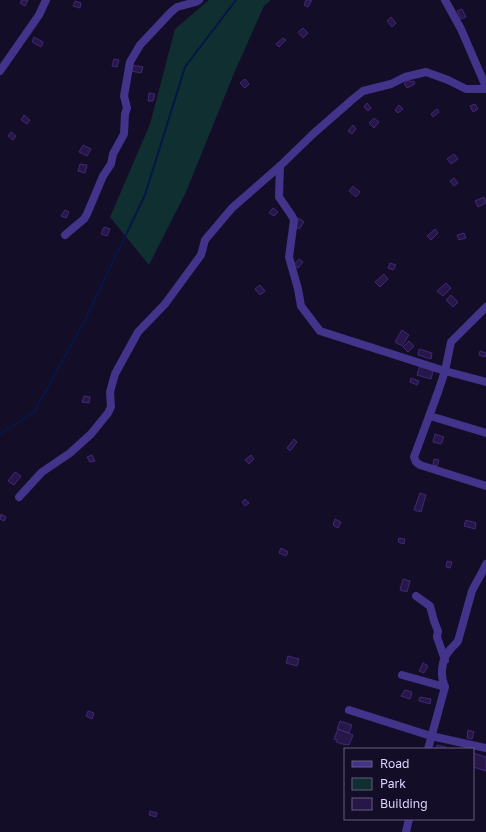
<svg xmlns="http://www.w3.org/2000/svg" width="486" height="832" font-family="'Golos Text',sans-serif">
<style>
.green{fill:#0f2f31}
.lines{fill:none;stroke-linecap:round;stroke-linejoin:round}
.stream{stroke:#061647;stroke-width:2}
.building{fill:#271749;stroke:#402877}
.minor{stroke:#41348a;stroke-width:8}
</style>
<rect width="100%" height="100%" fill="#140d27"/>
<path class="green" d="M209,0H271L264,6L235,71L186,192L149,265L110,217L150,124L175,29Z"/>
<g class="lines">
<path class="stream" d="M0,434L34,412L84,322L145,195L185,67L236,0"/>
</g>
<path class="building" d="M22,0H28L25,6L20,3Z
M306,0H312L308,7L304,5Z
M75,1L81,3L80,8L73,6Z
M462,9L466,17L461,19L457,11Z
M391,17L396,23L392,27L387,21Z
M303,28L308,33L303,38L298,32Z
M34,37L43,42L41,47L32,42Z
M283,38L286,40L279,47L276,44Z
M114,59L119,60L117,67L112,66Z
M132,65L143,67L141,73L131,71Z
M245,79L249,84L245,88L240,83Z
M409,80L410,82L414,81L415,84L407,88L404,83Z
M149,93L155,94L153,101H148Z
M367,103L371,108L368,111L364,107Z
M475,104L478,109L473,112L470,106Z
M399,105L403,109L398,113L395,110Z
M437,109L439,112L433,117L431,114Z
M24,115L30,120L27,124L21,120Z
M374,118L379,122L374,128L369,123Z
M353,125L356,129L352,134L348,131Z
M11,132L16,136L13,140L8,136Z
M83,145L91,149L87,156L79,152Z
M454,154L458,159L451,164L447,159Z
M80,164L87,165L85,173L78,171Z
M454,178L458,183L454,186L450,181Z
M353,186L360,192L356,197L349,191Z
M484,197L486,203L478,207L475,201Z
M273,208L278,212L274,216L269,213Z
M65,210L69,212L66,218L61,216Z
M299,218L304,222L299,229L294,225Z
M104,227L110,229L107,236L101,234Z
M435,229L438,233L431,240L427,236Z
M464,233L466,238L459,240L457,235Z
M299,259L303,262L298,268L294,265Z
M390,263L396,265L393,270L388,268Z
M384,274L388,279L380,287L375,282Z
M446,283L451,288L443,296L437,291Z
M260,285L265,291L260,295L255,289Z
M451,295L458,302L453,307L446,300Z
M402,330L409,335L402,346L395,342Z
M409,341L414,346L408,352L403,347Z
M419,349L432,353L431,359L418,355Z
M480,351L486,353L485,357L479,355Z
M420,365L433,371L431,379L417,375Z
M411,378L419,381L417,385L410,382Z
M84,396L90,397L89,403L82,402Z
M435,434L444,437L441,444L433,442Z
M294,439L297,442L290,451L287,448Z
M92,455L95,461L90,462L87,457Z
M251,455L254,459L249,464L245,460Z
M434,459L439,460L437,466L433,465Z
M15,472L21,476L14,485L8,481Z
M420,493L426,495L421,512L414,510Z
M245,499L249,503L245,506L242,502Z
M1,514L6,517L4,521L0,519Z
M335,519L341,522L338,528L333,525Z
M466,520L476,523L475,529L464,526Z
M399,538L405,539L404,544L398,542Z
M281,548L288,552L286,556L279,553Z
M447,561L452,562L450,568L446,567Z
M403,579L410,581L407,592L400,590Z
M288,656L299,659L297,666L286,663Z
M423,663L428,666L424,673L419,671Z
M405,690L412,692L410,699L401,696Z
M420,697L431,699L430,704L419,701Z
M88,711L94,713L92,719L86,716Z
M340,721L352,725L349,733L337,729Z
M338,729L353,735L349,745L346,744V745L336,742L337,740L334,739Z
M468,730L474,732L472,739L467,738Z
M437,745L446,747L445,749H436Z
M473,753L486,757V771L473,767Z
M150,811L157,813L156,817L149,815Z"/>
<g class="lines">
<path class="minor" d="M445,0L461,29L486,87
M0,71L39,15L46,0
M280,166L279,197L292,216L294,220L289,257L298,289L301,306L320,331L445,371L486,382
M65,235L84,219L87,214L103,176L111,164L113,154L124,134L125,114L127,108L124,96L130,62L140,45L171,12L177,7L196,2L199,0
M486,307L451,342L445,371L438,392L414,457L416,462L420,465L486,486
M430,416L486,433
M19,497L42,472L70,453L91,434L108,413L111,407L110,392L115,374L138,332L165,304L201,255L205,240L232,208L280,166L313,134L353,99L363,91L391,84L405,77L426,72L448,80L466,89H486
M416,596L430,606L434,621L438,631L437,637L445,660
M402,675L445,687
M349,710L431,736L486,748
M428,749L445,687C440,677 441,660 449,651C452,647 455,645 458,641L472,591C476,582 482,574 486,564
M406,832L409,819"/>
</g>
<rect x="344" y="748" width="130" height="72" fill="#140d27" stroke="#645c7d"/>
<rect x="352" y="761" width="20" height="6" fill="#41348a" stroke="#645c7d"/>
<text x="380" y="768" font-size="12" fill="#ddd3ff">Road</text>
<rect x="352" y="778" width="20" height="12" fill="#0f2f31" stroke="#645c7d"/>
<text x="380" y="788" font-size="12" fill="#ddd3ff">Park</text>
<rect x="352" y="798" width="20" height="12" fill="#271749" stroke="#645c7d"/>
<text x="380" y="808" font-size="12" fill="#ddd3ff">Building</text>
</svg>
